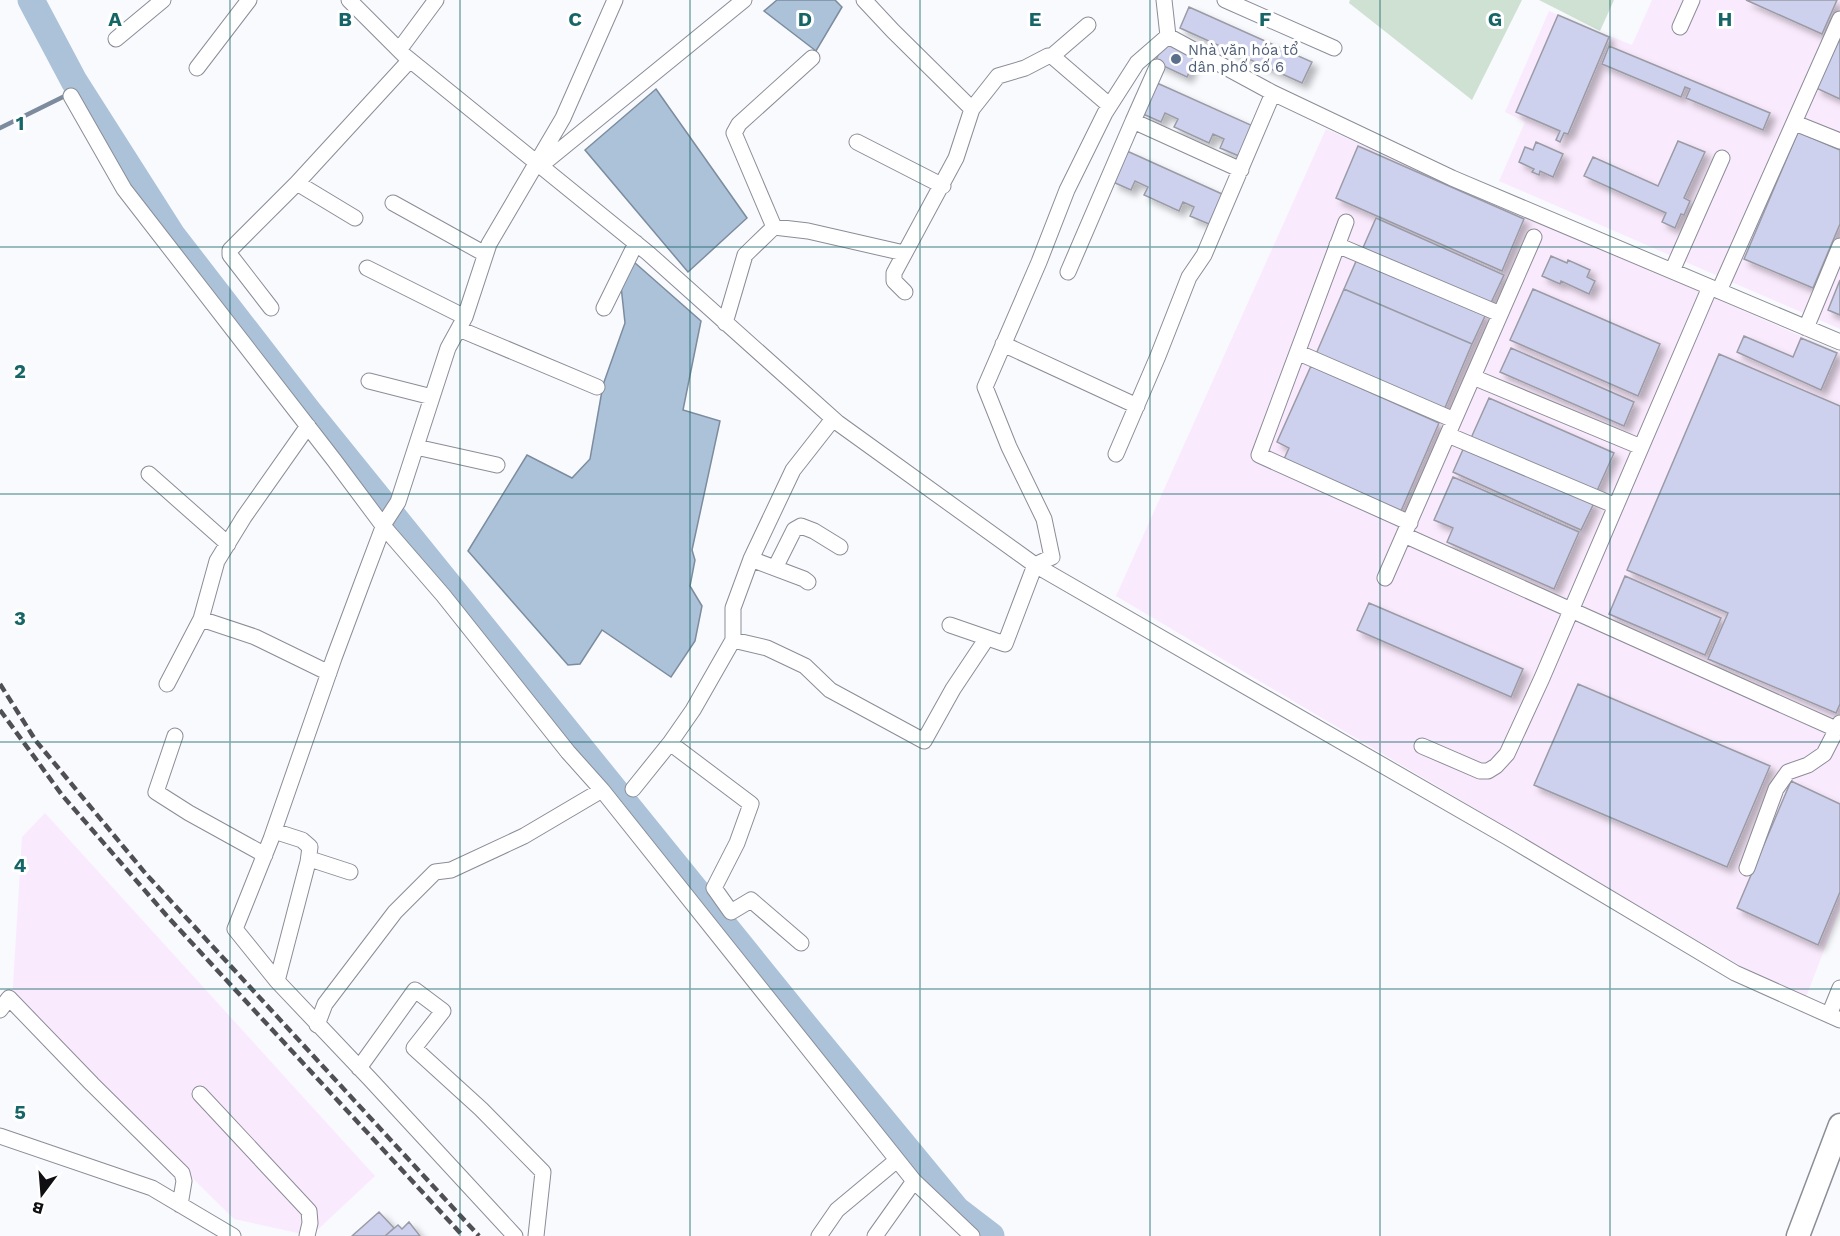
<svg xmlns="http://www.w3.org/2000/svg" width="1840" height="1236" font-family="'Work Sans',sans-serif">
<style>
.industrial{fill:#faeafd}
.green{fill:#cfe1d2}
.water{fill:#abc2d9;stroke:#7c8c9e;stroke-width:1.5}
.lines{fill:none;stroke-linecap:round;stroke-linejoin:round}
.stream{stroke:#7c8c9e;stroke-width:4.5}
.river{stroke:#abc2d9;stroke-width:27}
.building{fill:#ced1ee;stroke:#9a9ba5;stroke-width:1.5;filter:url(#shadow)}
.minor-casing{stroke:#8b8d97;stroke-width:17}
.highway-casing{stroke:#8b8d97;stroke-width:25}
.minor{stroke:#fff;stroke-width:15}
.highway{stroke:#fff;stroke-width:22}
.rail{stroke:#505054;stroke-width:4.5;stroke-dasharray:9 4.5;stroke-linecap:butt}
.grid{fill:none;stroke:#166567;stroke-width:1.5;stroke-opacity:0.55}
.service-dot{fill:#5c6f8a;stroke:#fff;stroke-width:2}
.labels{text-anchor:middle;stroke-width:6;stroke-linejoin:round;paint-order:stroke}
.service-label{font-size:15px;fill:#4e5e75;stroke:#fff;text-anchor:start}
.grid-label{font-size:20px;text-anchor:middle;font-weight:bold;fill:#166567;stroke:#fff;stroke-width:6;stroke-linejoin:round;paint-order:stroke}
</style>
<defs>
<filter id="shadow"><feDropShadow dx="5.5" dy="5.5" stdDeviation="3" flood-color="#0004"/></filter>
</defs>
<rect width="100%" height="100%" fill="#f9fafe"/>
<path class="industrial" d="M1652,0H1840V329L1499,181L1525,122L1505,112L1549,11L1632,45Z
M1326,129L1840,353V909L1806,997L1766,981L1116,596Z
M45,813L375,1176L311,1236L234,1219L12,1001L22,837Z"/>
<path class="green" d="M1350,0H1522L1472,100L1349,3Z
M1539,0H1614L1600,31Z"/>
<path class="water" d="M777,0H835L842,7L816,51L764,11Z
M656,89L747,218L688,272L585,150Z
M634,262L701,321L683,410L720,421L692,550L695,560L690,586L702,606L695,641L671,677L602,630L580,664L568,665L468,551L527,455L572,478L590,459L603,385L625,323L621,286Z"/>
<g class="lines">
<path class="stream" d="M0,128L79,89"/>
<path class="river" d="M31,0L74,81L172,235L308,411L807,1028L957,1210L991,1236"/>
</g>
<path class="building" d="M1746,0H1837L1822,34Z
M1189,7L1312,62L1302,83L1180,28Z
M1558,15L1609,37L1568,134L1564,133L1560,142L1556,140L1560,131L1516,112Z
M1840,38V99L1816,88Z
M1164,42L1196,57L1187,77L1155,62Z
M1609,46L1770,113L1763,130L1686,98L1690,89L1685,87L1681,97L1602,64Z
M1157,83L1253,126L1239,156L1220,148L1224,139L1213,134L1209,143L1174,127L1178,119L1165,113L1161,122L1143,114Z
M1798,132L1840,150V224L1813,288L1744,259Z
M1678,141L1705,152L1684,198L1690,201L1684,215L1681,214L1675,228L1662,222L1666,213L1584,176L1593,157L1658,186Z
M1536,142L1563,154L1553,177L1540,171L1539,175L1532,172L1534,169L1519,162L1525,147L1533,150Z
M1358,146L1524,219L1502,271L1336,198Z
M1127,151L1222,194L1209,224L1190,216L1194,207L1183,202L1179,211L1144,195L1148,187L1135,181L1131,190L1113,182Z
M1376,218L1504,275L1489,307L1362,250Z
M1551,256L1567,263L1568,260L1590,270L1587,277L1595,281L1589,294L1561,281L1560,284L1542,276Z
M1357,259L1486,314L1472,344L1344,289Z
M1840,280V315L1828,310Z
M1344,289L1472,344L1444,410L1316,354Z
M1533,289L1660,344L1638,396L1510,340Z
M1744,336L1793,357L1801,338L1837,353L1821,390L1737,352Z
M1511,348L1634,402L1624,426L1500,372Z
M1719,354L1840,406V704L1836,713L1708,659L1728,613L1627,570Z
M1311,366L1439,423L1401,511L1284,459L1289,448L1277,442Z
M1489,398L1614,453L1596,493L1471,438Z
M1465,445L1594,503L1581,530L1453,472Z
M1453,477L1579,532L1554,589L1447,542L1453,528L1434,520Z
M1625,576L1721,618L1705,655L1609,614Z
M1369,603L1523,669L1511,697L1357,630Z
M1578,684L1770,766L1727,867L1534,785Z
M1791,781L1840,804V892L1818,945L1737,908Z
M379,1212L394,1228L385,1236H352Z
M409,1222L420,1236H385L398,1225L402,1229Z"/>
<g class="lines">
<g class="minor-casing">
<path id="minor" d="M349,0L405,56L648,253L838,423L1035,565L1507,837L1735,973L1840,1020
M864,0L893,31L972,109
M1164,0L1168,36
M1225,0L1334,48
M1680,27L1692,0
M1168,36L1273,93L1452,178L1840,342
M116,39L163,0
M399,50L436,0
M1052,56L1088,25
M197,68L249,0
M71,96L124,189L334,460L384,527L443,595L568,752L602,790L914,1181
M1133,121L1157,67
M1795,123L1840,141
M857,142L943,186
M539,167L744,0
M297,183L355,218
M393,203L485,254
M1346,222L1259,455L1410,523
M774,227L734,133L739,124L812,58
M1337,245L1500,314
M367,268L465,317
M1672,271L1722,158
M1068,272L1133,121L1241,170
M1719,291L1840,19
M905,292L894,281V273L956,158L972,109L998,76L1025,68L1048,56H1052L1109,105
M271,308L230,255V250L297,183L410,60
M604,308L636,243
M725,323L745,255L774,227L808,231L904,253
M1806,328L1840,246
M459,329L597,387
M1003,344L1137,406
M1299,353L1454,420
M1473,377L1641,447
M369,381L432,397
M1448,435L1616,506
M416,447L497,465
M1116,454L1158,356L1189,277L1204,255L1273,93
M149,474L228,544
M1404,535L1836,729
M751,559L804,579L808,582
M775,568L794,530L801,526L814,531L840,547
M1385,578L1534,237
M201,619L255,637L329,673
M950,625L1005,644L1035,565L1052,557L1044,519L1009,447L985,387L1039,262L1067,190L1105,113L1137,63L1168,36
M733,640L767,648L805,666L830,690L924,741L953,689L987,638
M167,684L201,619L217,561L244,517L308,426
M175,736L156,792L189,813L265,855
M670,743L693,710L733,640V608L751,559L793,470L833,419
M1422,746L1480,771H1488L1496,766L1507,754L1542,678L1710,287
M633,789L670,743L751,804L737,843L714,888L731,912L751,900L801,943
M274,831L302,840L310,847L308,862
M1747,868L1776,789L1788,772L1808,765L1824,754L1840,723
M277,981L308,862L310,859L350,872
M0,1010L9,998L92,1084L182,1173L184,1181L180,1205
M1829,1015L1840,988
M317,1025L325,1004L395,912L435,872L451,870L524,836L602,790
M359,1068L415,990L443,1011L414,1048L481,1109L543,1172L536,1236
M200,1094L309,1211L310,1223L307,1236
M0,1136L152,1188L233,1236
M515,1236L370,1079L277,981L235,929L271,839L334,658L362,583L385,522L398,502L448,348L465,317L489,244L563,118L615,0
M819,1236L837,1210L897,1160
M875,1236L914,1181L972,1236"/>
</g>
<g class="highway-casing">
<path id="highway" d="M1798,1236L1840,1125"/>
</g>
<use href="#minor" class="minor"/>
<use href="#highway" class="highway"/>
<path class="rail" d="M0,684L36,741L146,874L479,1236
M0,710L62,795L167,916L463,1236"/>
</g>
<path class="grid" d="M230,0V1236M460,0V1236M690,0V1236M920,0V1236M1150,0V1236M1380,0V1236M1610,0V1236M0,247H1840M0,494H1840M0,742H1840M0,989H1840"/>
<circle class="service-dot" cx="1176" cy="59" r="6"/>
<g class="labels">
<g class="service-label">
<text x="1188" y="55">Nhà văn hóa tổ<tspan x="1188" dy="17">dân phố số 6</tspan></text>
</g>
</g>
<g class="grid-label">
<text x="115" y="26">A</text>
<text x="345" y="26">B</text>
<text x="575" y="26">C</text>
<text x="805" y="26">D</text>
<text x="1035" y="26">E</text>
<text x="1265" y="26">F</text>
<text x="1495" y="26">G</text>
<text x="1725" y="26">H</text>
<text x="20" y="130">1</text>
<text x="20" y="378">2</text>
<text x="20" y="625">3</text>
<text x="20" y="872">4</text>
<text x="20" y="1119">5</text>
</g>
<g transform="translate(42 1194) rotate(196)" stroke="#ffffff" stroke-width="4.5" paint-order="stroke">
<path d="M0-4.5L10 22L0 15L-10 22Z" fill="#0f0f13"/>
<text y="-9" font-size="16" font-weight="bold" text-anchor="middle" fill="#0f0f13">B</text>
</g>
</svg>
